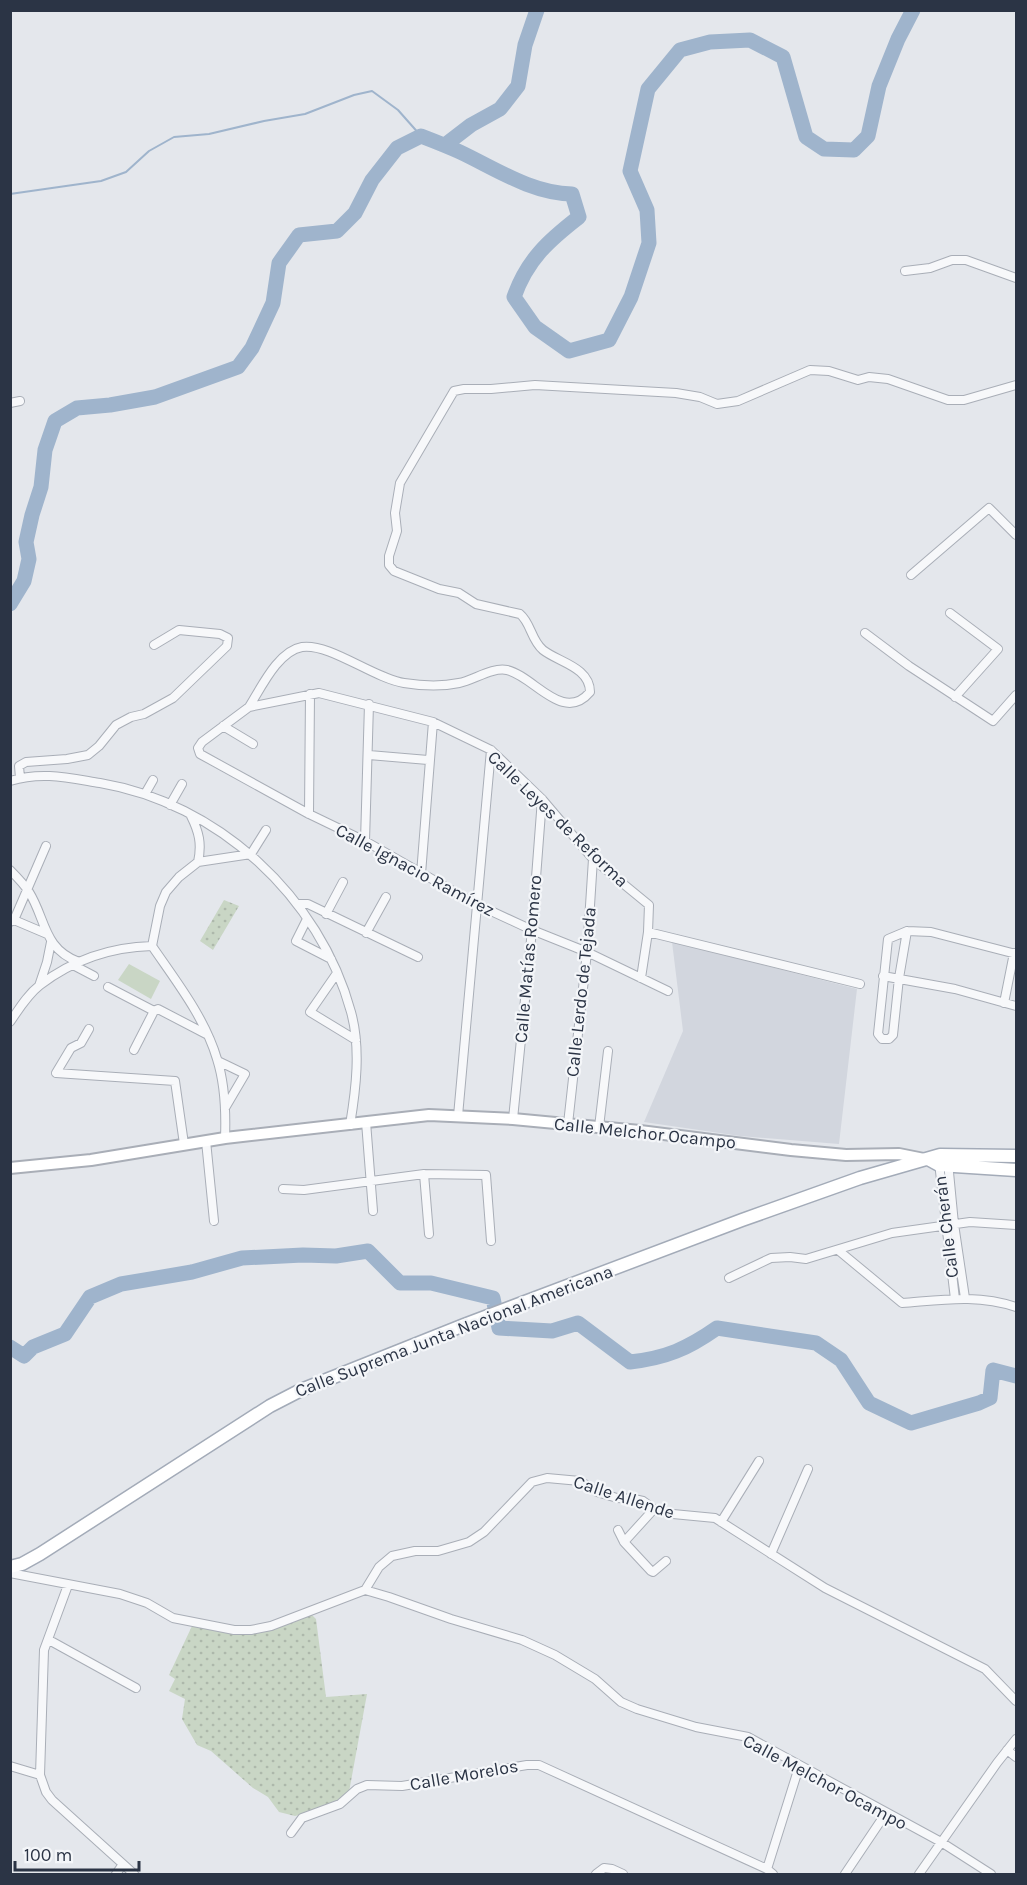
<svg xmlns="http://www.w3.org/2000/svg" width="1027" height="1885" font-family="Karla,sans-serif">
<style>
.built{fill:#d2d6de}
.grass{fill:url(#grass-dots)}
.pitch{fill:#c9d6c5}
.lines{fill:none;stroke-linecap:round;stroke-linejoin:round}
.stream{stroke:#9fb4cc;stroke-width:2}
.river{stroke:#9fb4cc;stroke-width:15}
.street-casing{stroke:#a9aeb7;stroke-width:10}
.secondary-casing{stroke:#a9aeb7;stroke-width:14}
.primary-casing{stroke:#a3abb8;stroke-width:15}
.street{stroke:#f7f8fa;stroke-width:8}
.secondary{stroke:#fff;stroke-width:10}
.primary{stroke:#fff;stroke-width:12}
.labels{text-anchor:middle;stroke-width:4.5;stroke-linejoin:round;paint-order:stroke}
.street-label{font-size:18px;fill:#2b3445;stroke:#f4f6f9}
</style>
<defs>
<pattern id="grass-dots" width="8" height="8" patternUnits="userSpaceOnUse" patternTransform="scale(1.5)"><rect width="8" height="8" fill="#c9d6c5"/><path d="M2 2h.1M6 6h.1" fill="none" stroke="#adb8ab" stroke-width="1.8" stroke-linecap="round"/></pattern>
</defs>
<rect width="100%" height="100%" fill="#e4e7ec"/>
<path class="built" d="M672,942L857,989L839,1144L740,1136L644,1122L683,1031Z"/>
<path class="grass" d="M224,900L239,906L213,950L200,941Z
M311,1614L316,1619L326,1697L367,1694L349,1792L338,1801L307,1813L295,1816L279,1812L268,1797L253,1788L211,1751L197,1745L182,1719L185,1699L169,1691L175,1679L169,1675L192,1626C211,1629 233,1637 253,1634C273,1631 292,1622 311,1614Z"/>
<path class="pitch" d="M129,964L160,981L151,999L118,980Z"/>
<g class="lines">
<path class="stream" d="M10,194L101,181L126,172L149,151L174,137L209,134L264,121L305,114L354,95L372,91L398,110L421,136"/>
<path class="river" d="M445,145L471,125L500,109L518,86L525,45L537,10
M10,604L24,581L29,559L26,542L32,515L41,487L45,450L55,421L77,408L110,405L155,397L238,367L252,348L273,303L279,263L299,235L337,231L355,213L372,180L397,148L421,136C434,141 447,146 460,152C496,169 531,193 572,194L579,217C548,241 527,260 514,297L535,327L569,351L609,340L631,297L649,243L647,210L630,171L648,89L680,50L710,42L750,40L783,57L806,137L824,149L854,150L868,136L879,86L898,39L913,10
M10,1347L24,1356L33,1347L65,1334L90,1297L121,1284L192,1272L242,1258L303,1255L336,1256L368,1251L400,1283H431L493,1298L499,1328L552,1331L578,1323L630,1362C666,1358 687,1349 717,1328L816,1343L841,1360L869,1403L911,1423L979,1403L990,1398L993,1370L1016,1376"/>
<g class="street-casing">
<path id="street" d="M905,271L930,268L952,260H966L1016,278
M10,403L20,401
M911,575L989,508L1016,535
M950,613L998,649L955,697
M865,633L909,666L993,721L1016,695
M249,707C261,688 278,651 302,647C330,643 373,678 404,683C423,686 440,687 459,683C474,680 492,667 507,670C534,676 563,724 590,692C590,667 558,662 543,650C531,640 531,623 520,614L476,604L459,593L439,589L394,571L389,565V556L397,531L395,513L400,483L454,391L464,389H491L535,385L676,393L700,397L717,404L738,401L810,370L829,371L858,380L869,377L888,379L948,400H964L1016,385
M223,726L253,744
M369,755L428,760
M20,778L19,766L26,762L67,759L88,755L99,746L116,725L131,717L144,714L173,698L227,646L228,638L220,634L179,630L154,645
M10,781C42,771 69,778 100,783C218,803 320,897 351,1012C361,1048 356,1089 350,1125
M145,794L153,780
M170,805L182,784
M309,814L310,694
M191,816C199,832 202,844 198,862
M365,841L369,704
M251,854L266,830
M10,870C17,877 24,884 29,892C46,919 43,949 79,962
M421,874L433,722
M297,904H308L418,957
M326,914L343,882
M307,919L296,941L331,959
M14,920L47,934
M10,922L14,920L46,846
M907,931L899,978L893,1035L889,1039H882L878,1034L888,939L907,931L931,932L1016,954
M648,932L860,984
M366,933L386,897
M73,965L94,976
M337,973L310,1012L356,1040
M883,976L955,989L1016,1006
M641,978L648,932L649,905L593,859L542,799L491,750L433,722L319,693L249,707L202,742L198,748L200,754L309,814L365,841L476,904L532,930L587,952L668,991
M39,986L47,962L51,942
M108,987L154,1011
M1004,1003L1014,953
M10,1022C19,1009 27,995 40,985C73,960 111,947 152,946
M89,1029L81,1043L71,1048L56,1073L175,1081L184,1144
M134,1050L154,1011L158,1009L206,1034
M218,1061L245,1074L225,1108
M458,1116L491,750
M513,1119L532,930L542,799
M366,1122L373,1211
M568,1124L587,952L593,859
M599,1127L608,1051
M225,1138C226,1112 225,1084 217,1059C205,1018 176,981 152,946L160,906L166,892L179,877L198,862L251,854
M206,1141L214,1221
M948,1162L954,1224L965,1298
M939,1163L955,1299
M424,1174L429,1234
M283,1189L304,1190L424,1174L486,1175L491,1241
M838,1250L902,1303C942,1300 977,1294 1016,1307
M729,1278L771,1258L790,1257L806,1259L892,1233L970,1222L1016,1225
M721,1522L759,1461
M618,1530L624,1542L651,1571L653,1572L666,1561
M624,1542L654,1509
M771,1554L808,1469
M10,1573L120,1594L147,1603L173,1618L234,1630H251L271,1626L365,1590L389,1597L451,1619L522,1640L555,1655L595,1679L621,1702L637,1709L696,1727L748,1737L941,1842L991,1874
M68,1585L44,1650L40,1775L46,1792L52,1800L134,1874
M365,1590L379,1567L392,1556L415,1551H438L469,1542L484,1532L532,1482L547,1478L580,1481L597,1492L617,1498L634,1499L643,1501L654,1509L673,1514L715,1518L825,1588L985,1669L1016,1701
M49,1640L136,1688
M1007,1750L1016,1757
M10,1766L40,1775
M291,1833L302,1818L340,1804L357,1789L367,1785L402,1786L527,1765H539L767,1869L773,1874
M767,1869L799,1767
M116,1874L123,1864
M596,1874L604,1868L612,1869L623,1874
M845,1874L886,1813
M919,1874L997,1763L1016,1739"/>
</g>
<g class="secondary-casing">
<path id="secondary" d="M10,1168L91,1160L225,1138L429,1115L513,1119L640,1131L791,1150L846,1155L899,1154L924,1159"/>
</g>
<g class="primary-casing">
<path id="primary" d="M928,1159L939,1165L1016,1170
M10,1567L22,1564L40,1554L270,1406L301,1390L464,1325L742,1220L860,1178L940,1155L1016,1156"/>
</g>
<use href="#street" class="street"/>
<use href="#secondary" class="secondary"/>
<use href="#primary" class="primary"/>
</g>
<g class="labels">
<g class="street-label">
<text transform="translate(558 819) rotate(44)" y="6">Calle Leyes de Reforma</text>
<text transform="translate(415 870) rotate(28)" y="6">Calle Ignacio Ramírez</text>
<text transform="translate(528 959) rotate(-85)" y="6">Calle Matías Romero</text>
<text transform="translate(581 992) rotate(-84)" y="6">Calle Lerdo de Tejada</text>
<text transform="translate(645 1133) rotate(6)" y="6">Calle Melchor Ocampo</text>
<text transform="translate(946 1227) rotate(-97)" y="6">Calle Cherán</text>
<text transform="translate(454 1331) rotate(-21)" y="6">Calle Suprema Junta Nacional Americana</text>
<text transform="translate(624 1497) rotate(18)" y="6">Calle Allende</text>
<text transform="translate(464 1775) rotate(-10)" y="6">Calle Morelos</text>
<text transform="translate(825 1782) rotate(28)" y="6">Calle Melchor Ocampo</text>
</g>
</g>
<rect width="1027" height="1885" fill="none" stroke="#2b3445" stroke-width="24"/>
<path d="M15 1861v9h124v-9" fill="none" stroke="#2b3445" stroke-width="3"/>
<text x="24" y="1861" font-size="18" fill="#2b3445" stroke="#f4f6f9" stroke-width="4.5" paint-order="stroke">100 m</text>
</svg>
